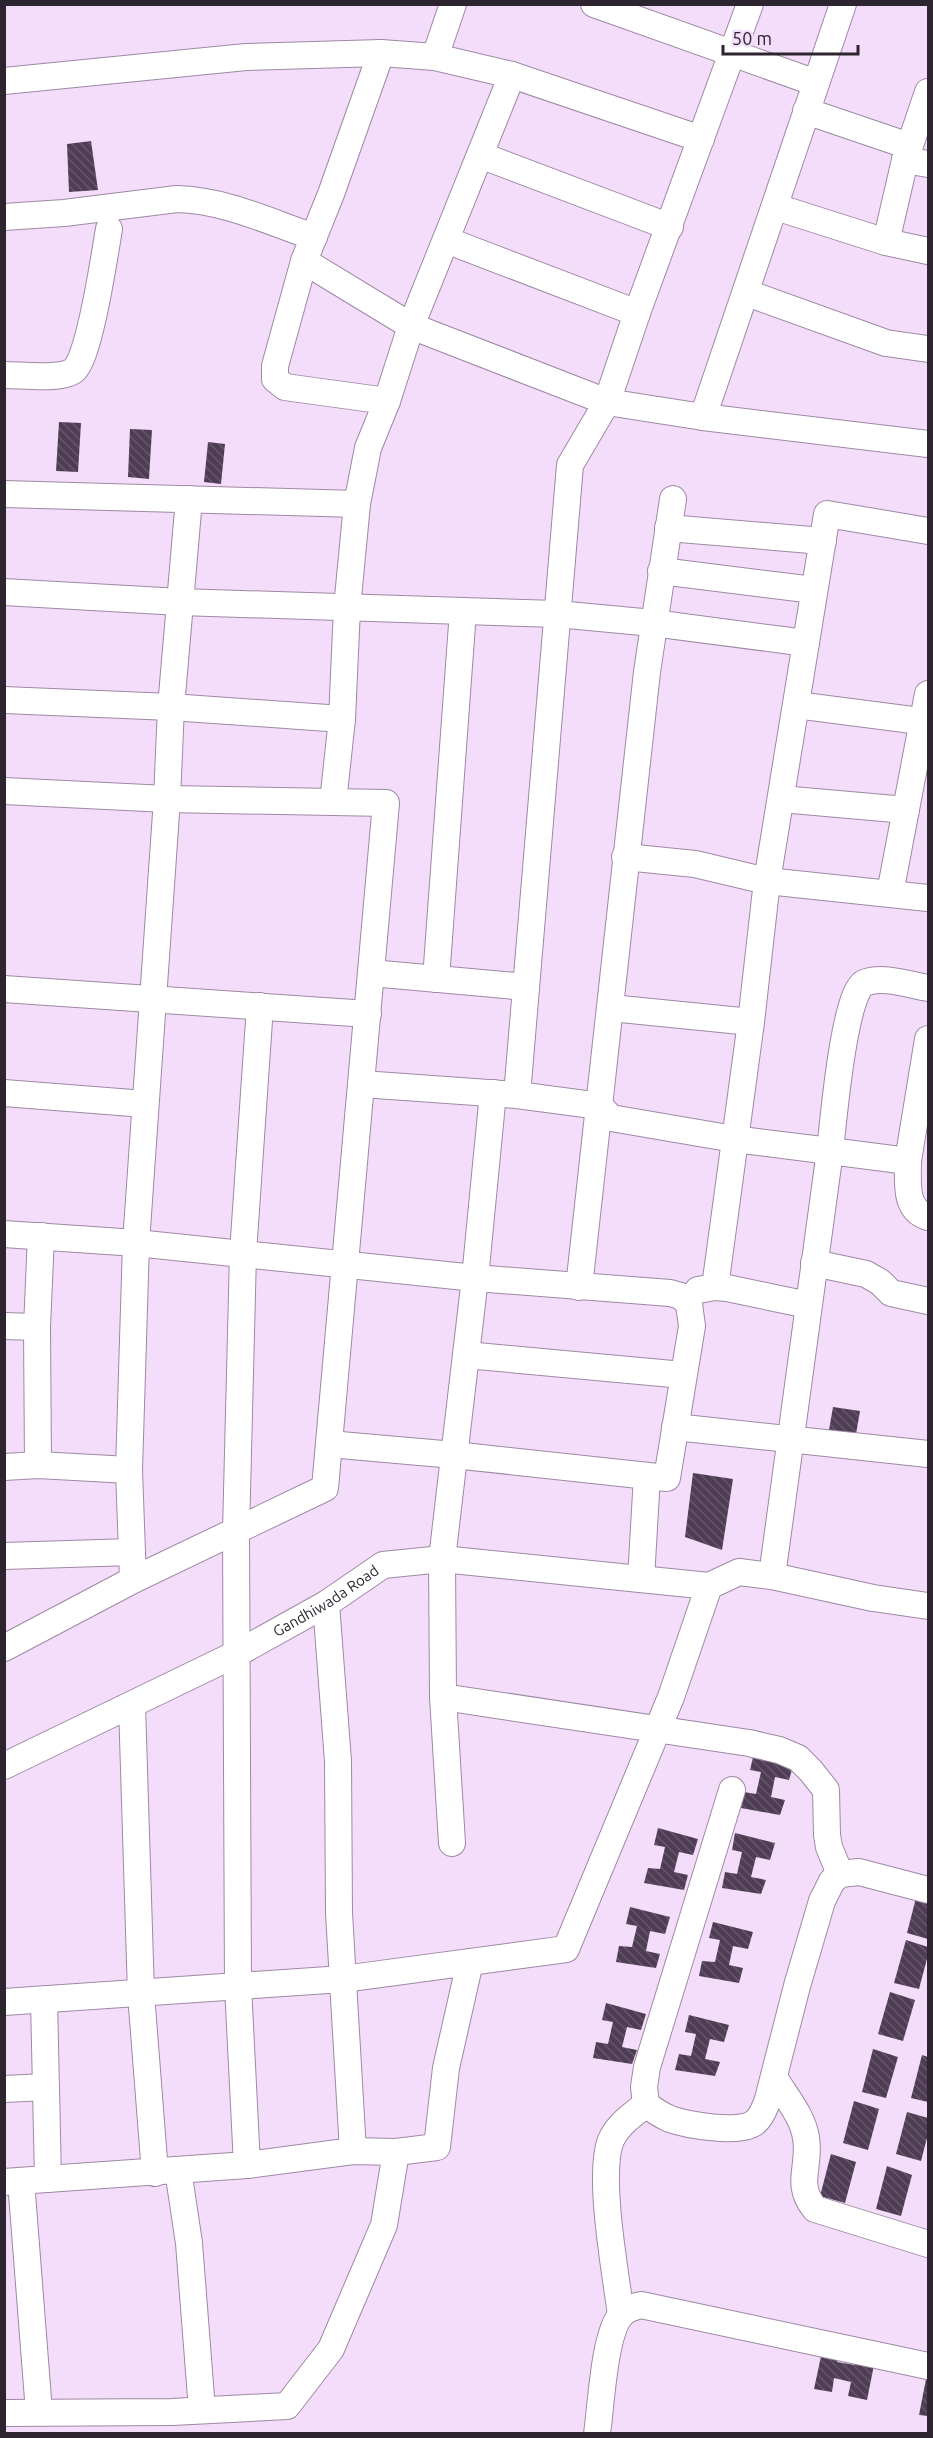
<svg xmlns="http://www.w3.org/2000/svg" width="933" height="2438" font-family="Ubuntu,sans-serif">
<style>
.building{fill:url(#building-back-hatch)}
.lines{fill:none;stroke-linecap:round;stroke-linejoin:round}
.minor-casing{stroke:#9e89a4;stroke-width:28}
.minor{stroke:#fff;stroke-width:26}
.labels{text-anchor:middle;stroke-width:6;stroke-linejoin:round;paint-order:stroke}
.street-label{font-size:15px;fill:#2c242f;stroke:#f3ddfa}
</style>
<defs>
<pattern id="building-back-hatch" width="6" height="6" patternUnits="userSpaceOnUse" patternTransform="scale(1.5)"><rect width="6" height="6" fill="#4f3d55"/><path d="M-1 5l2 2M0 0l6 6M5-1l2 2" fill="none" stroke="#66576b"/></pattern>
</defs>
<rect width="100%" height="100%" fill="#f3ddfa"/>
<path class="building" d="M91,141L98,190L69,192L67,144Z
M59,422L81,423L78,472L56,471Z
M130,429L152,430L149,479L128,477Z
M208,442L225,444L221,484L204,482Z
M833,1407L860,1411L856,1434L829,1430Z
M693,1473L733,1479L722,1550L685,1537Z
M754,1753L794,1763L789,1780L775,1777L771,1797L785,1800L780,1815L741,1808L744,1792L756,1794L761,1772L750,1770Z
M658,1828L698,1839L693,1855L679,1852L674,1872L688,1875L684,1890L644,1883L648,1868L660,1869L665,1847L654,1845Z
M735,1833L775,1843L770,1860L756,1857L751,1877L766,1880L761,1894L722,1888L725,1872L737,1874L742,1852L732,1850Z
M918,1890L928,1894V1939L907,1933Z
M630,1907L670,1917L665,1934L650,1931L646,1951L660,1954L656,1968L616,1962L619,1946L632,1947L637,1926L626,1924Z
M713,1922L753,1932L748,1949L733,1946L729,1965L743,1968L739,1983L699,1976L702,1961L715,1962L720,1940L709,1938Z
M906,1940L928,1947V1955L919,1989L894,1983Z
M890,1992L915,2000L903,2041L878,2034Z
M606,2003L646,2014L641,2030L627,2027L622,2047L637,2050L632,2064L593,2058L596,2042L608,2044L613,2022L602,2020Z
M689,2015L729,2025L724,2042L710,2039L705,2059L720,2062L715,2076L675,2070L679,2054L691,2056L696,2034L685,2032Z
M873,2049L898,2057L886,2098L862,2092Z
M922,2055L928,2057V2102L911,2098Z
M854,2101L879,2109L868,2150L843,2143Z
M907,2112L928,2118V2134L921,2161L896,2154Z
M831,2154L856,2162L845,2203L820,2196Z
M887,2166L912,2175L901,2216L876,2209Z
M823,2347L840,2350L837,2362L855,2365L857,2353L876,2355L867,2400L848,2396L851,2382L834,2378L832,2392L814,2389Z
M927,2374L928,2375V2416L919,2415Z"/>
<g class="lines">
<g class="minor-casing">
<g id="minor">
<path d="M594,4L816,83"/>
<path d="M843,4L703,417L928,444"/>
<path d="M381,53L331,194L304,261L275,366V379L285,387L387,401"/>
<path d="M435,57L453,4"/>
<path d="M4,81L246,57L381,53L435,57L512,75L701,139"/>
<path d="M806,111L909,146"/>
<path d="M480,155L670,227"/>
<path d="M905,160L928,164"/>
<path d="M776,207L886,242L905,160L928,92"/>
<path d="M4,217L64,213L177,199C224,200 270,222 314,237"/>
<path d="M446,240L637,313"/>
<path d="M886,242L928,251"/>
<path d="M304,261L411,326L607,402L703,417"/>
<path d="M747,293L886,343L928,349"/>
<path d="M4,375C22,375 59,380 73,371C89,362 105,252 109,229"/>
<path d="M4,494L357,504"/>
<path d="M668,528L823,541"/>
<path d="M661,571L814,590"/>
<path d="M4,592L180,602L557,614L653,623L806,643"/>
<path d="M4,700L171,707L342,719"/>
<path d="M796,705L928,722"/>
<path d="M4,791L167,799L386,803L325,1488L133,1580L4,1648"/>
<path d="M781,799L906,810"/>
<path d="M333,802L342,719L347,608L357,504L368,448L387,401L411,326L512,75"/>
<path d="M625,857L695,864L767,881L928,898"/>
<path d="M890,893L928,694"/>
<path d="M371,973L526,987"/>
<path d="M436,979L463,611"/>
<path d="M4,989L368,1014"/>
<path d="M611,1008L751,1022"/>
<path d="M362,1084L517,1095L600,1106L611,1118L734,1139L830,1151C833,1124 844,994 864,983C882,975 910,985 928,988"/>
<path d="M4,1093L145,1104"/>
<path d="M517,1095L570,465L607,402L637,313L750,4"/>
<path d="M908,1161C908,1182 904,1210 928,1217"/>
<path d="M4,1234L136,1243L475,1278L670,1293L681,1296L689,1304L692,1326L667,1478L454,1455L329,1444"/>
<path d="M814,1263L866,1274L880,1282L891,1293L928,1301"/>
<path d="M579,1287L647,672L673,499"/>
<path d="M715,1287L751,1022L767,881L827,514L928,531"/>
<path d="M698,1290L715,1287L727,1288L808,1305"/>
<path d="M4,1326L37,1327"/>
<path d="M466,1355L683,1375"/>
<path d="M675,1427L928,1454"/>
<path d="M38,1465L37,1327L41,1236"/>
<path d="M4,1467L38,1465L129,1470"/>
<path d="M4,1556L132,1552"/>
<path d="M772,1576L830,1151L908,1161L928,1039"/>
<path d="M641,1579L647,1476"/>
<path d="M133,1580L129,1470L136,1243L167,799L171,707L189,499"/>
<path d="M326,1604L338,1761L339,1913L353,2151"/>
<path d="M443,1697L749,1743L779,1750L798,1758L811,1771L826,1790L827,1835L829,1847L840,1874"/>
<path d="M132,1705L141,1994L155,2173"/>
<path id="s1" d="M4,1766L238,1653L326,1604L383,1565L442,1559L709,1586"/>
<path d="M732,1790L647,2067L644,2087L646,2104C653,2110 661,2115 670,2119C687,2125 739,2134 754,2123C761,2118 765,2108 768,2099L797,1986L822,1901L832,1881L840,1874L859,1872L928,1890"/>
<path d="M452,1843L443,1697L442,1559L475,1278L493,1093"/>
<path d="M44,2000L48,2179"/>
<path d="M4,2002L343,1979L566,1949L671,1697L709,1586L739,1572L772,1576L873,1598L928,1606"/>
<path d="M774,2077C785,2096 803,2116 806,2138C811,2167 794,2183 815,2209L928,2244"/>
<path d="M4,2089L46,2087"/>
<path d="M396,2152L437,2147L446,2068L470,1962"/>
<path d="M247,2165L238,1986L236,1532L243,1253L260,1006"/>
<path d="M178,2170L189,2243L202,2410"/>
<path d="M21,2181L39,2412"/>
<path d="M4,2182L247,2165L353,2151L396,2152L384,2225L331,2349L287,2406L172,2412L4,2413"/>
<path d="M621,2315C616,2276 597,2174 611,2140C618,2124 633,2115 646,2104"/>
<path d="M597,2434C601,2407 604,2334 621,2315C626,2309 634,2307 641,2305L928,2366"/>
</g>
</g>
<use href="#minor" class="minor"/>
</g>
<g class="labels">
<g class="street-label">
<text dy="5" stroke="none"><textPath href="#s1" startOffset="362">Gandhiwada Road</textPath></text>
</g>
</g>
<rect width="933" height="2438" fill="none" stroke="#2c242f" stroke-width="12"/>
<path d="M723 45v9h135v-9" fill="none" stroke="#2c242f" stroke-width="3"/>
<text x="732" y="45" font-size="18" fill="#2c242f" stroke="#f3ddfa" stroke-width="4.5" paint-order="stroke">50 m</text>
</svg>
